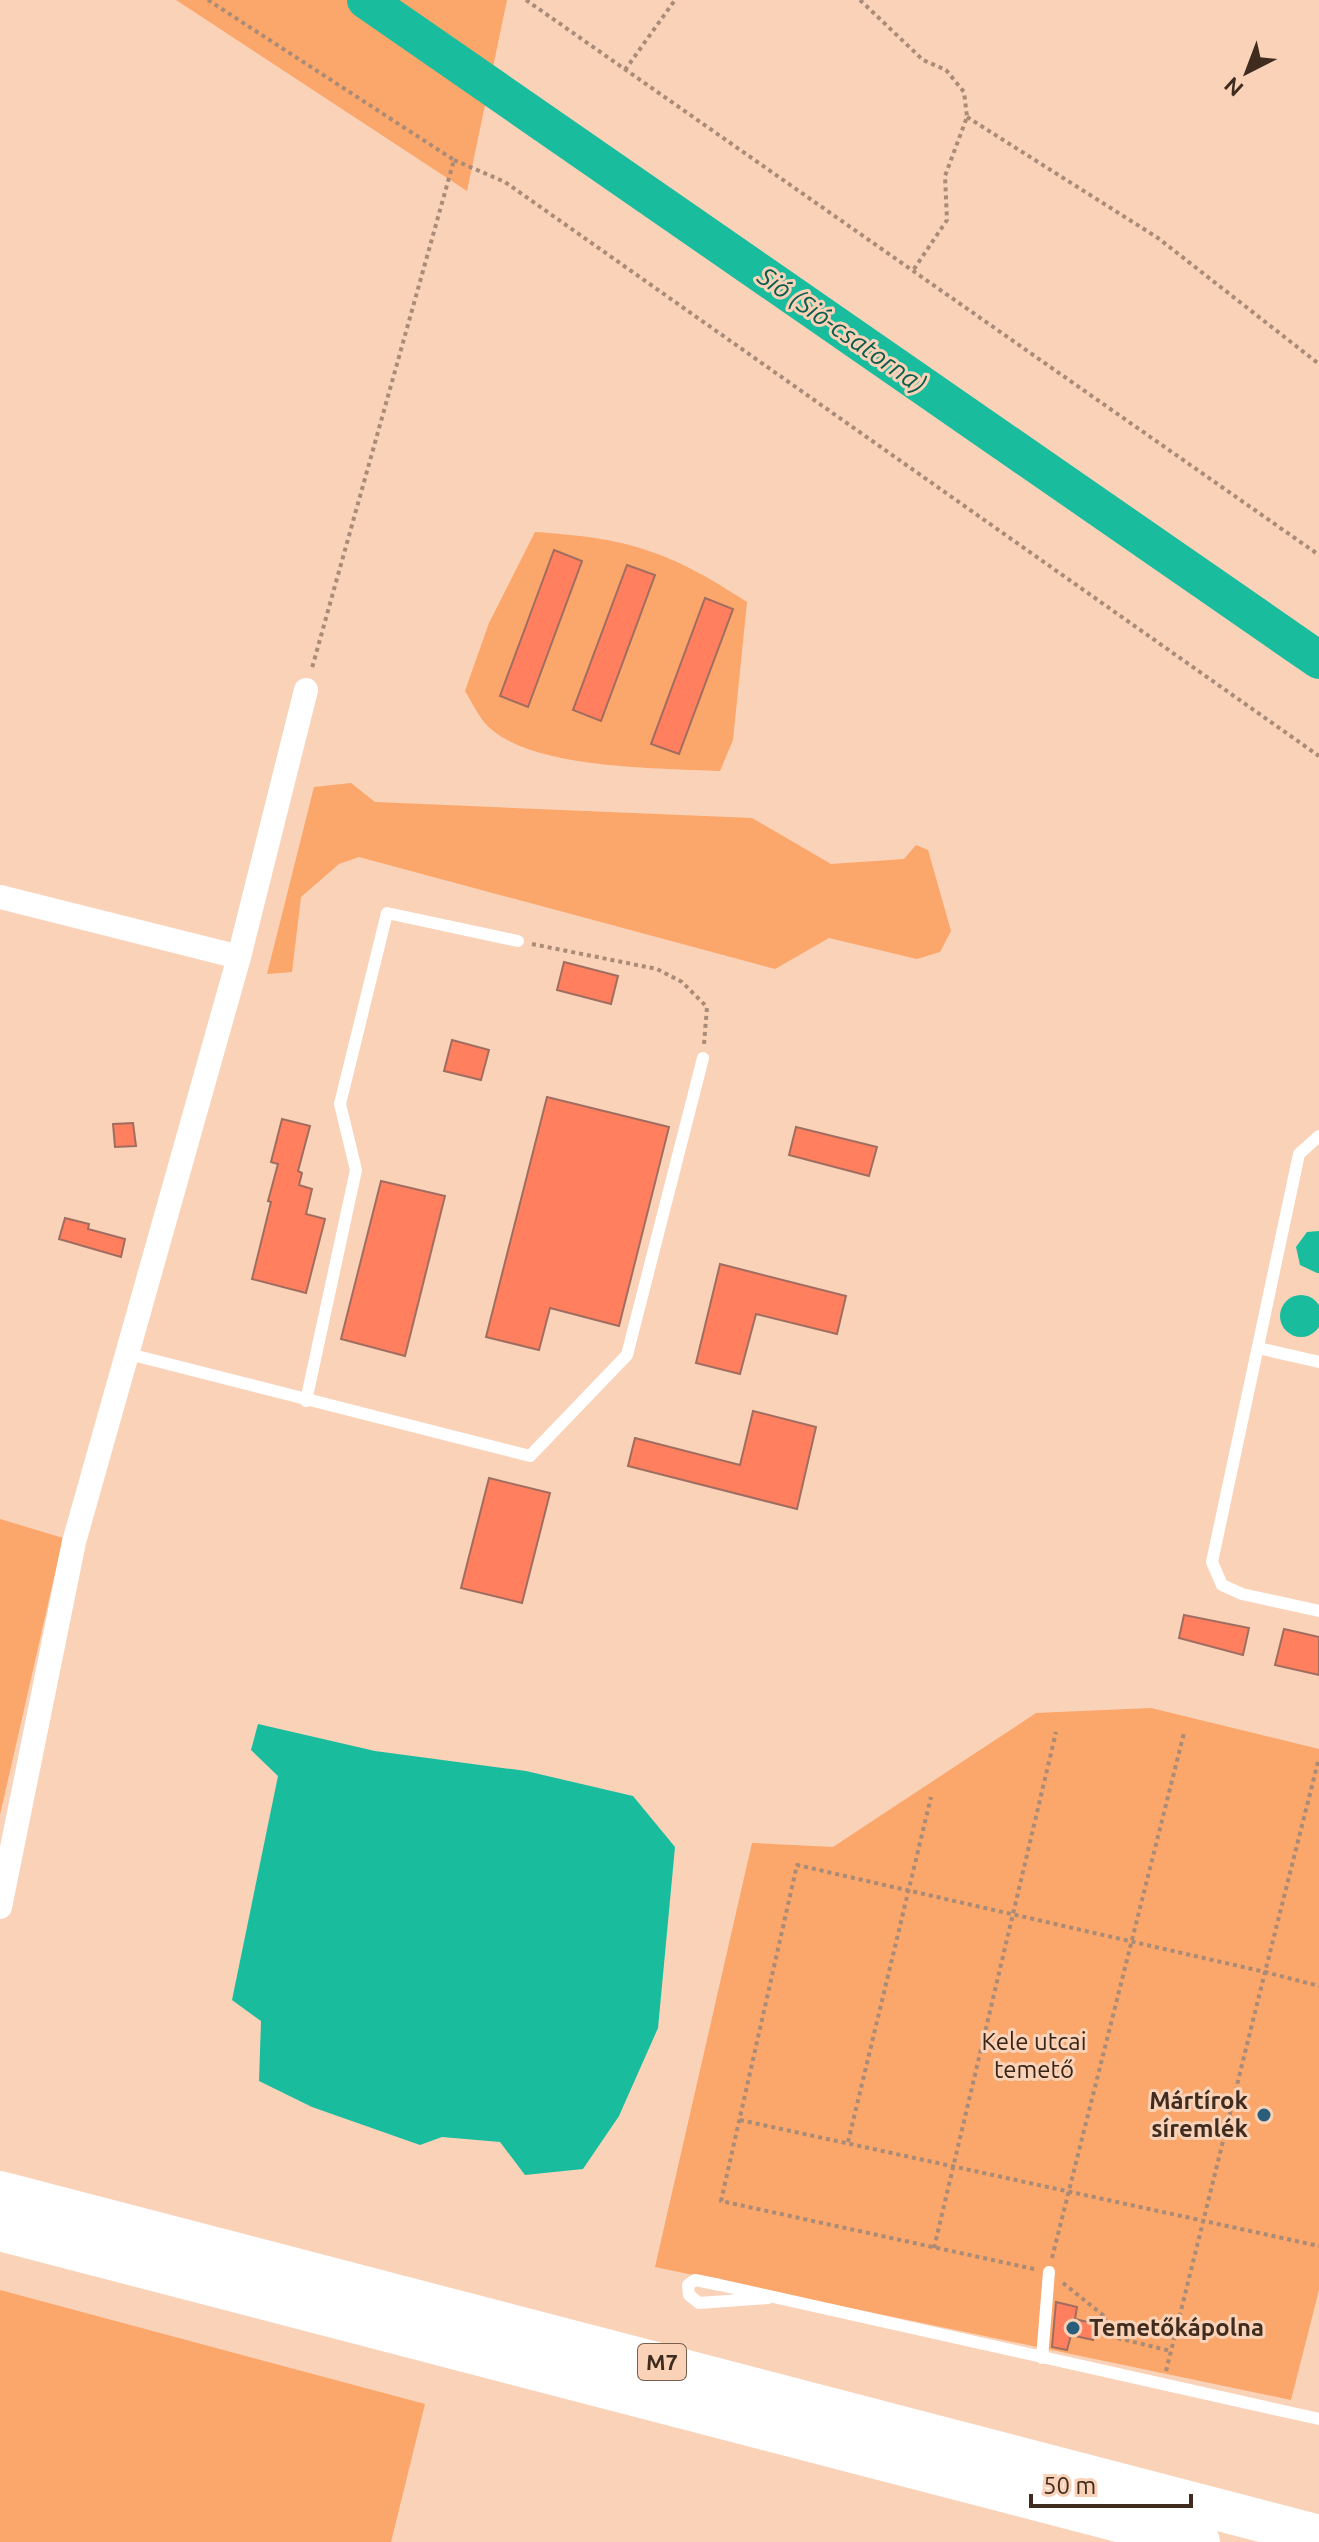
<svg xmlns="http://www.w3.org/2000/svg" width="1319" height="2542" font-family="Ubuntu,sans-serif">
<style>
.green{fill:#fba66a}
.water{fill:#19bd9e}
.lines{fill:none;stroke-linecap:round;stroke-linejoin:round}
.river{stroke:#19bd9e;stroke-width:38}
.building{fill:#ff7f5f;stroke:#a16d60;stroke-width:2}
.path{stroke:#a98b77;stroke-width:4;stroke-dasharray:4 4;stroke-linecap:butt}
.service{stroke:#fff;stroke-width:12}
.minor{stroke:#fff;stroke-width:24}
.motorway{stroke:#fff;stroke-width:42}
.poi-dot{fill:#2a5f7b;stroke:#f9d2b8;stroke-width:3}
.labels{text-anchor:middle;stroke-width:6;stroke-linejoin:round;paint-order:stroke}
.shield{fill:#f9d2b8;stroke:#775e4d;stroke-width:2}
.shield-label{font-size:22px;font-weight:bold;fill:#3f2c1f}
.park-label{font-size:24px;fill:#392517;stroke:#f9d2b8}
.poi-label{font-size:24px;font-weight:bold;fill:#3f2c1f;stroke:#f9d2b8;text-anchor:end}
.water-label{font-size:26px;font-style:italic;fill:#0a5c4c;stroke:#f9d2b8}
</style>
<rect width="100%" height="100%" fill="#f9d2b8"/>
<path class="green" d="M176,0H507L467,191Z
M535,532C628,538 669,551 747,602L733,740L720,771C662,768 524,770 484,722C477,713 471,701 465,691L489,623Z
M351,783L375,802L752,818L831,864L904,859L916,845L928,850L951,931L940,952L917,959L829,938L775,969L359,857L339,864L301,897L292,972L267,974L314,787Z
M0,1519L63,1538L0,1815Z
M1151,1708L1319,1749V2290L1291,2400L655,2267L752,1843L833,1847L1036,1713Z
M0,2290L425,2404L391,2542H0Z"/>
<path class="water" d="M1319,1231V1273H1317L1300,1265L1296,1247L1307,1232Z
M1280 1316a21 21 0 1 1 42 0a21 21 0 1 1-42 0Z
M258,1724L375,1751L526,1771L633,1796L675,1847L658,2028L619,2116L583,2169L525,2175L500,2142L442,2137L420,2145L312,2107L259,2081L261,2021L232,2000L278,1776L251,1750Z"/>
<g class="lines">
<path class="river" d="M366,0L1319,660"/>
</g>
<path class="building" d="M554,550L582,561L528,707L500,696Z
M627,565L655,575L601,721L573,710Z
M705,598L733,609L679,754L651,744Z
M564,962L618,976L611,1004L557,990Z
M452,1040L489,1050L481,1080L444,1071Z
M547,1097L669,1127L619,1326L550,1308L539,1350L486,1337Z
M282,1119L310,1126L298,1171L302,1173L299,1185L312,1189L306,1214L325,1219L306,1293L252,1279L271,1202L268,1201L278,1164L271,1162Z
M133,1123L136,1146L115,1147L113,1124Z
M796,1127L877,1147L869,1176L789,1155Z
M381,1181L445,1196L405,1356L341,1339Z
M65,1218L89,1224L88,1229L125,1239L121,1257L59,1239Z
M720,1264L846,1296L837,1334L756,1314L740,1374L696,1363Z
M753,1411L816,1427L797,1509L628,1466L635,1438L740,1465Z
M489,1478L550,1493L522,1603L461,1588Z
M1184,1615L1249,1628L1243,1655L1179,1638Z
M1284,1629L1319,1637V1675L1275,1665Z
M1056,2302L1077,2307L1075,2319L1096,2324L1093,2340L1071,2335L1067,2350L1052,2347Z"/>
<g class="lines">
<path class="path" d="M208,0L454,160L312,668
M526,0L1319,555
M860,0L923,60L946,70L964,92L967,117L945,176L947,220L912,272
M625,70L675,0
M967,117L1158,238L1319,364
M454,160L505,182L1319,756
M532,944L657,969L682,982L707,1007L704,1044
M1318,1762L1265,1972L1319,1986
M740,2120L1319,2246
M848,2142L931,1797
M934,2248L1056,1732
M1052,2258L1184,1733
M1034,2269L721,2201L797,1865L1265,1972L1166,2371
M1063,2283L1103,2315L1113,2337L1171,2351
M1095,2332L1113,2337"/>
<path class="service" d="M1319,1136L1299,1154L1212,1562L1222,1585L1242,1594L1319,1611
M1258,1348L1319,1362
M129,1354L530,1456L627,1355L703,1058
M306,1401L356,1170L340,1104L387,913L518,941
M768,2298L699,2303L689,2295L688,2285L695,2280L720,2285L1319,2419
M1042,2358L1049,2272"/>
<path class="minor" d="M0,897L239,957
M0,1907L74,1542L239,957L306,690"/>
<path class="motorway" d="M0,2192L1319,2536
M0,2230L1199,2542"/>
</g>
<g class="poi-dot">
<circle cx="1264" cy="2115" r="8"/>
<circle cx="1073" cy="2328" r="8"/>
</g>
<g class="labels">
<rect class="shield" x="638" y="2344" width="48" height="36" rx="6"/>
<g class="shield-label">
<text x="662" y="2370">M7</text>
</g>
<g class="park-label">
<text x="1034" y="2050">Kele utcai<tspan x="1034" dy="28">temető</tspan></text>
</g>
<g class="poi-label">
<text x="1248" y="2109">Mártírok<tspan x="1248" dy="28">síremlék</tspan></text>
<text x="1089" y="2336" text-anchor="start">Temetőkápolna</text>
</g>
<g class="water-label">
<text transform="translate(842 330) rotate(35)" y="9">Sió (Sió-csatorna)</text>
</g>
</g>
<g transform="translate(1247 72) rotate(222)" stroke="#f9d2b8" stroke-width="6" paint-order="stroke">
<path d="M0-6L14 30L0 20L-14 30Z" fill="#3f2c1f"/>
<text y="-12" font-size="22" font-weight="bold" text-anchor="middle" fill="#3f2c1f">N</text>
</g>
<path d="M1031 2494v12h160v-12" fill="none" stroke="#3f2c1f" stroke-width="4"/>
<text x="1043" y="2494" font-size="24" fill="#3f2c1f" stroke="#f9d2b8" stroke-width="6" paint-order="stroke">50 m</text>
</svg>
